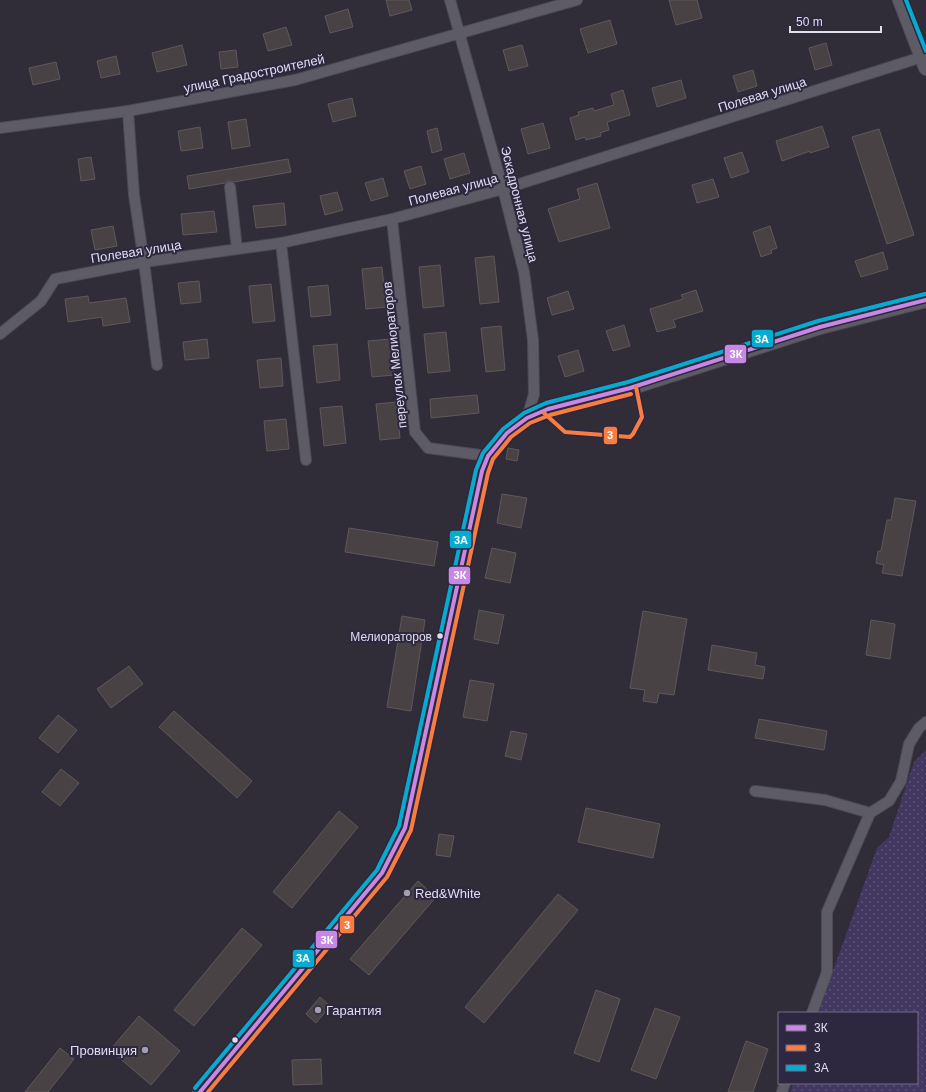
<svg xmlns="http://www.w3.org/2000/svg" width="926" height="1092" font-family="Helvetica,sans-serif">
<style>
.grass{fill:url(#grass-dots)}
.building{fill:#484245;stroke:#5f585b}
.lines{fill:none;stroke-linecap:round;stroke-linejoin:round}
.street-casing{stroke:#4d4a56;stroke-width:12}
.secondary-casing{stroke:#4d4a56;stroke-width:16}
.street{stroke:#5d5b65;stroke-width:10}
.secondary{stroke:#5d5b65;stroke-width:14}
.bus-1-casing{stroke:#2d273f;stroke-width:7}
.bus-2-casing{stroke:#2d273f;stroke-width:7}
.bus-3-casing{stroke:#2d273f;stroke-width:7}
.bus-1{stroke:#c787e3;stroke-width:4}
.bus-2{stroke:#f77d43;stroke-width:4}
.bus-3{stroke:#06acd0;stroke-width:4}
.bus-dot{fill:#e0dded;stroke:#2d273f;stroke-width:1.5}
.poi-dot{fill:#a29fae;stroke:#2d273f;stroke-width:1.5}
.labels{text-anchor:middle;stroke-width:4;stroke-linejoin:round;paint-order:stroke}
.bus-label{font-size:12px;fill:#e0dded;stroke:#2d273f;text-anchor:end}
.street-label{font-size:13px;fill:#e0dded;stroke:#2d273f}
.poi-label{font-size:13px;fill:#e0dded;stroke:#2d273f;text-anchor:start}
.line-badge{stroke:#2d273f;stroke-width:1.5}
.badge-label{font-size:11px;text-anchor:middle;font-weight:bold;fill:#fff}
</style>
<defs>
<pattern id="grass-dots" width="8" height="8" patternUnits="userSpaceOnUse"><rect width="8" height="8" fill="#413760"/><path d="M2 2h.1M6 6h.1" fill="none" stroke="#5c5477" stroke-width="1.8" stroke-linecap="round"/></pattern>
</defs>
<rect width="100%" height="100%" fill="#302d39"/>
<path class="grass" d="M926,750V1092H790L793,1083H917V1013H818L877,848L889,837L914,762Z"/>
<path class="building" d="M386,0H409L412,10L390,16Z
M669,0H697L702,18L676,25Z
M348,9L353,27L330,33L325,16Z
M610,20L617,44L588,53L580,29Z
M286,27L292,45L268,51L263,34Z
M826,43L832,65L815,70L809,48Z
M182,45L187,65L157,72L152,53Z
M522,45L528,66L509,71L503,50Z
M236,50L238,67L221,69L219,52Z
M116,56L120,74L101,78L97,61Z
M56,62L60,79L33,85L29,68Z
M753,70L757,86L738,92L733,76Z
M681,80L686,98L657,107L652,88Z
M623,90L630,115L607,122L609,130L600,133L601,136L586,140L585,137L576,140L570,118L579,115L578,112L593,108L594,111L614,105L611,94Z
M352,98L356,116L333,122L328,104Z
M246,119L250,146L232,149L228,122Z
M543,123L550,148L528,154L521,129Z
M822,126L829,147L810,153V151L782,161L776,141Z
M200,127L203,148L181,151L178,131Z
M437,128L442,150L432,153L427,131Z
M879,129L914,235L887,244L852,137Z
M742,152L749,172L731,178L724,158Z
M464,153L470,173L450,179L444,159Z
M91,157L95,179L81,181L78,159Z
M288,159L291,172L234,182L229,181L225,183L189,189L187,176Z
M421,166L426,184L410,189L404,171Z
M383,178L388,196L371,201L365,183Z
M713,179L719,197L697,203L692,185Z
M597,183L610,228L559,242L548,209L580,199L577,189Z
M337,192L343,210L325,215L320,196Z
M284,203L286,225L256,228L253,206Z
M214,211L217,232L183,235L181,214Z
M113,226L117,246L95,250L91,230Z
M770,226L777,248L771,250L772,253L761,257L753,232Z
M883,252L888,269L861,277L855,261Z
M494,256L499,302L480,304L475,258Z
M440,265L444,306L423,308L419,267Z
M382,267L386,307L366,309L362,269Z
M199,281L201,302L181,304L178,283Z
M271,284L275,321L253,323L249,286Z
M328,285L331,315L311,317L308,287Z
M696,290L703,311L673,320L676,327L657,332L650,309L683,299L681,295Z
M568,291L574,309L552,315L547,298Z
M88,296L89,303L126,298L130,322L103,326L102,317L68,322L65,299Z
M624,325L630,346L613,351L606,331Z
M501,326L505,370L486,372L481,328Z
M446,332L450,371L428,373L424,334Z
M207,339L209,358L185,360L183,342Z
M390,339L394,375L372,377L368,341Z
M337,344L340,380L317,383L313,346Z
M578,350L584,371L565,377L558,356Z
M281,358L283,386L260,388L257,360Z
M477,395L479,413L431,418L430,399Z
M396,402L400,438L380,440L376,404Z
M342,406L346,443L324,446L320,408Z
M286,419L289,449L267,451L264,421Z
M508,448L519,450L517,461L506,459Z
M502,494L527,498L521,528L497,523Z
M895,498L916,501L902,576L882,573L884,565L876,563L878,551H881L887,520H891Z
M349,528L438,542L434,566L345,552Z
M492,548L516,553L510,583L485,578Z
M479,610L504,615L498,644L474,639Z
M643,611L687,619L674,695L659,693L657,703L643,701L645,690L630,688Z
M402,616L425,620L411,711L387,707Z
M871,620L895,624L890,659L866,655Z
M712,645L757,653L755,665L765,667L763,679L708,670Z
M129,666L143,684L111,708L97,689Z
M470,680L494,684L487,721L463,717Z
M174,711L252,781L237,798L159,727Z
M58,715L77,730L58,753L39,738Z
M759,719L827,731L824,750L755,738Z
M511,731L527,734L521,760L505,756Z
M61,769L79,783L60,806L42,792Z
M586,808L660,824L653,858L578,842Z
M339,811L358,827L292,908L273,892Z
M439,834L454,836L450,857L436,855Z
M418,881L436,897L369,975L350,959Z
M558,894L578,910L484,1023L465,1007Z
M242,928L262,945L194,1026L174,1010Z
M596,990L620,999L599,1062L574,1053Z
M320,997L330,1006L316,1023L306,1014Z
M655,1008L680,1017L656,1079L631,1070Z
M139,1016L180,1051L151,1085L110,1050Z
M746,1041L768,1049L753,1092H728Z
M60,1048L74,1059L48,1092H25Z
M321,1059L322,1084L293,1085L292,1060Z"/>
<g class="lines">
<g class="street-casing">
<path id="street" d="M450,0L503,189L524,272L533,340L534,394L527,418
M128,111L134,195L144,262L157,365
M0,128L128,111L295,80L577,0
M230,187L237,249
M392,219L415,432L428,448L488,456
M281,243L306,460
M0,334L41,301L55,279L144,262L281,243L392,219L503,189L922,57
M755,791L825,800L870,813L889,801L901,781L909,744L919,728L926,722
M812,1013L827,972V912L870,813
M782,1092L785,1083"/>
</g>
<g class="secondary-casing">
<path id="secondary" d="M900,0L926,68
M200,1092L382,873L405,828L482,471L488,456L507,433L527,418L548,409L630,388L820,327L926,300"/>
</g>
<use href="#street" class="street"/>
<use href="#secondary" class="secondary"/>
<g class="bus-1-casing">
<path id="bus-1" d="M200,1092L382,873L405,828L482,471L488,456L507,433L527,418L548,409L630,388L820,327L926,300"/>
</g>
<g class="bus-2-casing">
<path id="bus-2" d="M544,413L565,432L630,437L633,434L642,417L636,387
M208,1092L387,877L411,830L488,473L493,459L511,437L530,423L550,415L631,394"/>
</g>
<g class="bus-3-casing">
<path id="bus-3" d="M906,0L926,51
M195,1088L377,870L399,826L476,470L483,453L503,429L524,413L546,403L628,382L818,321L925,294"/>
</g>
<use href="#bus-1" class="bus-1"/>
<use href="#bus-2" class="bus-2"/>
<use href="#bus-3" class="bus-3"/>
</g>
<g class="bus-dot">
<circle cx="440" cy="636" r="3.5"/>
<circle cx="235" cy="1040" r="3.5"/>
</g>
<g class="poi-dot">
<circle cx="407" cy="893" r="4"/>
<circle cx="318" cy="1010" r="4"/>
<circle cx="145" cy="1050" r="4"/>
</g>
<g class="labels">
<g class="bus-label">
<text x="432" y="641">Мелиораторов</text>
</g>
<g class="street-label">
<text transform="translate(254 73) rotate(-12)" y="5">улица Градостроителей</text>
<text transform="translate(762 94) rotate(-17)" y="5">Полевая улица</text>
<text transform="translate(453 189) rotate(-15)" y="5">Полевая улица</text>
<text transform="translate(520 204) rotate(76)" y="5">Эскадронная улица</text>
<text transform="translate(136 251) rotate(-9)" y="5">Полевая улица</text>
<text transform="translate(394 355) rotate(-96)" y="5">переулок Мелиораторов</text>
</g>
<g class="poi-label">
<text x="415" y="898">Red&amp;White</text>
<text x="326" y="1015">Гарантия</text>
<text x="137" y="1055" text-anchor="end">Провинция</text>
</g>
</g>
<g class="line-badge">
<rect x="751" y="329" width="23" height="19" rx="4" fill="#06acd0"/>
<rect x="724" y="344" width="23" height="20" rx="4" fill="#c787e3"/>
<rect x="603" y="426" width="15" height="19" rx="4" fill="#f77d43"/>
<rect x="449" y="530" width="23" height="19" rx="4" fill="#06acd0"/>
<rect x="448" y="566" width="23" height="19" rx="4" fill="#c787e3"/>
<rect x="339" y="915" width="16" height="19" rx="4" fill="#f77d43"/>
<rect x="315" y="930" width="23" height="19" rx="4" fill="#c787e3"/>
<rect x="292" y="949" width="23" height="19" rx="4" fill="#06acd0"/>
</g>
<g class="badge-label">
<text x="762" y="343">3А</text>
<text x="736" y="358">3К</text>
<text x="610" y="439">3</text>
<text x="461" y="544">3А</text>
<text x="460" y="579">3К</text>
<text x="347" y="929">3</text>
<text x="327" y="944">3К</text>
<text x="303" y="962">3А</text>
</g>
<rect x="778" y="1012" width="140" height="72" fill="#2d273f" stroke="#757085"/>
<rect x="786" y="1025" width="20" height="6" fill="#c787e3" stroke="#757085"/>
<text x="814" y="1032" font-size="12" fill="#e0dded">3К</text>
<rect x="786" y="1045" width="20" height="6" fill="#f77d43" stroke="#757085"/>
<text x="814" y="1052" font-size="12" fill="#e0dded">3</text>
<rect x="786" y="1065" width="20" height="6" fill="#06acd0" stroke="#757085"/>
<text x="814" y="1072" font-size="12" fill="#e0dded">3А</text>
<path d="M790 26v6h91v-6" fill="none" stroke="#e0dded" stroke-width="2"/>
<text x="796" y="26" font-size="12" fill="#e0dded" stroke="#2d273f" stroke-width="3" paint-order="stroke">50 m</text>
</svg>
